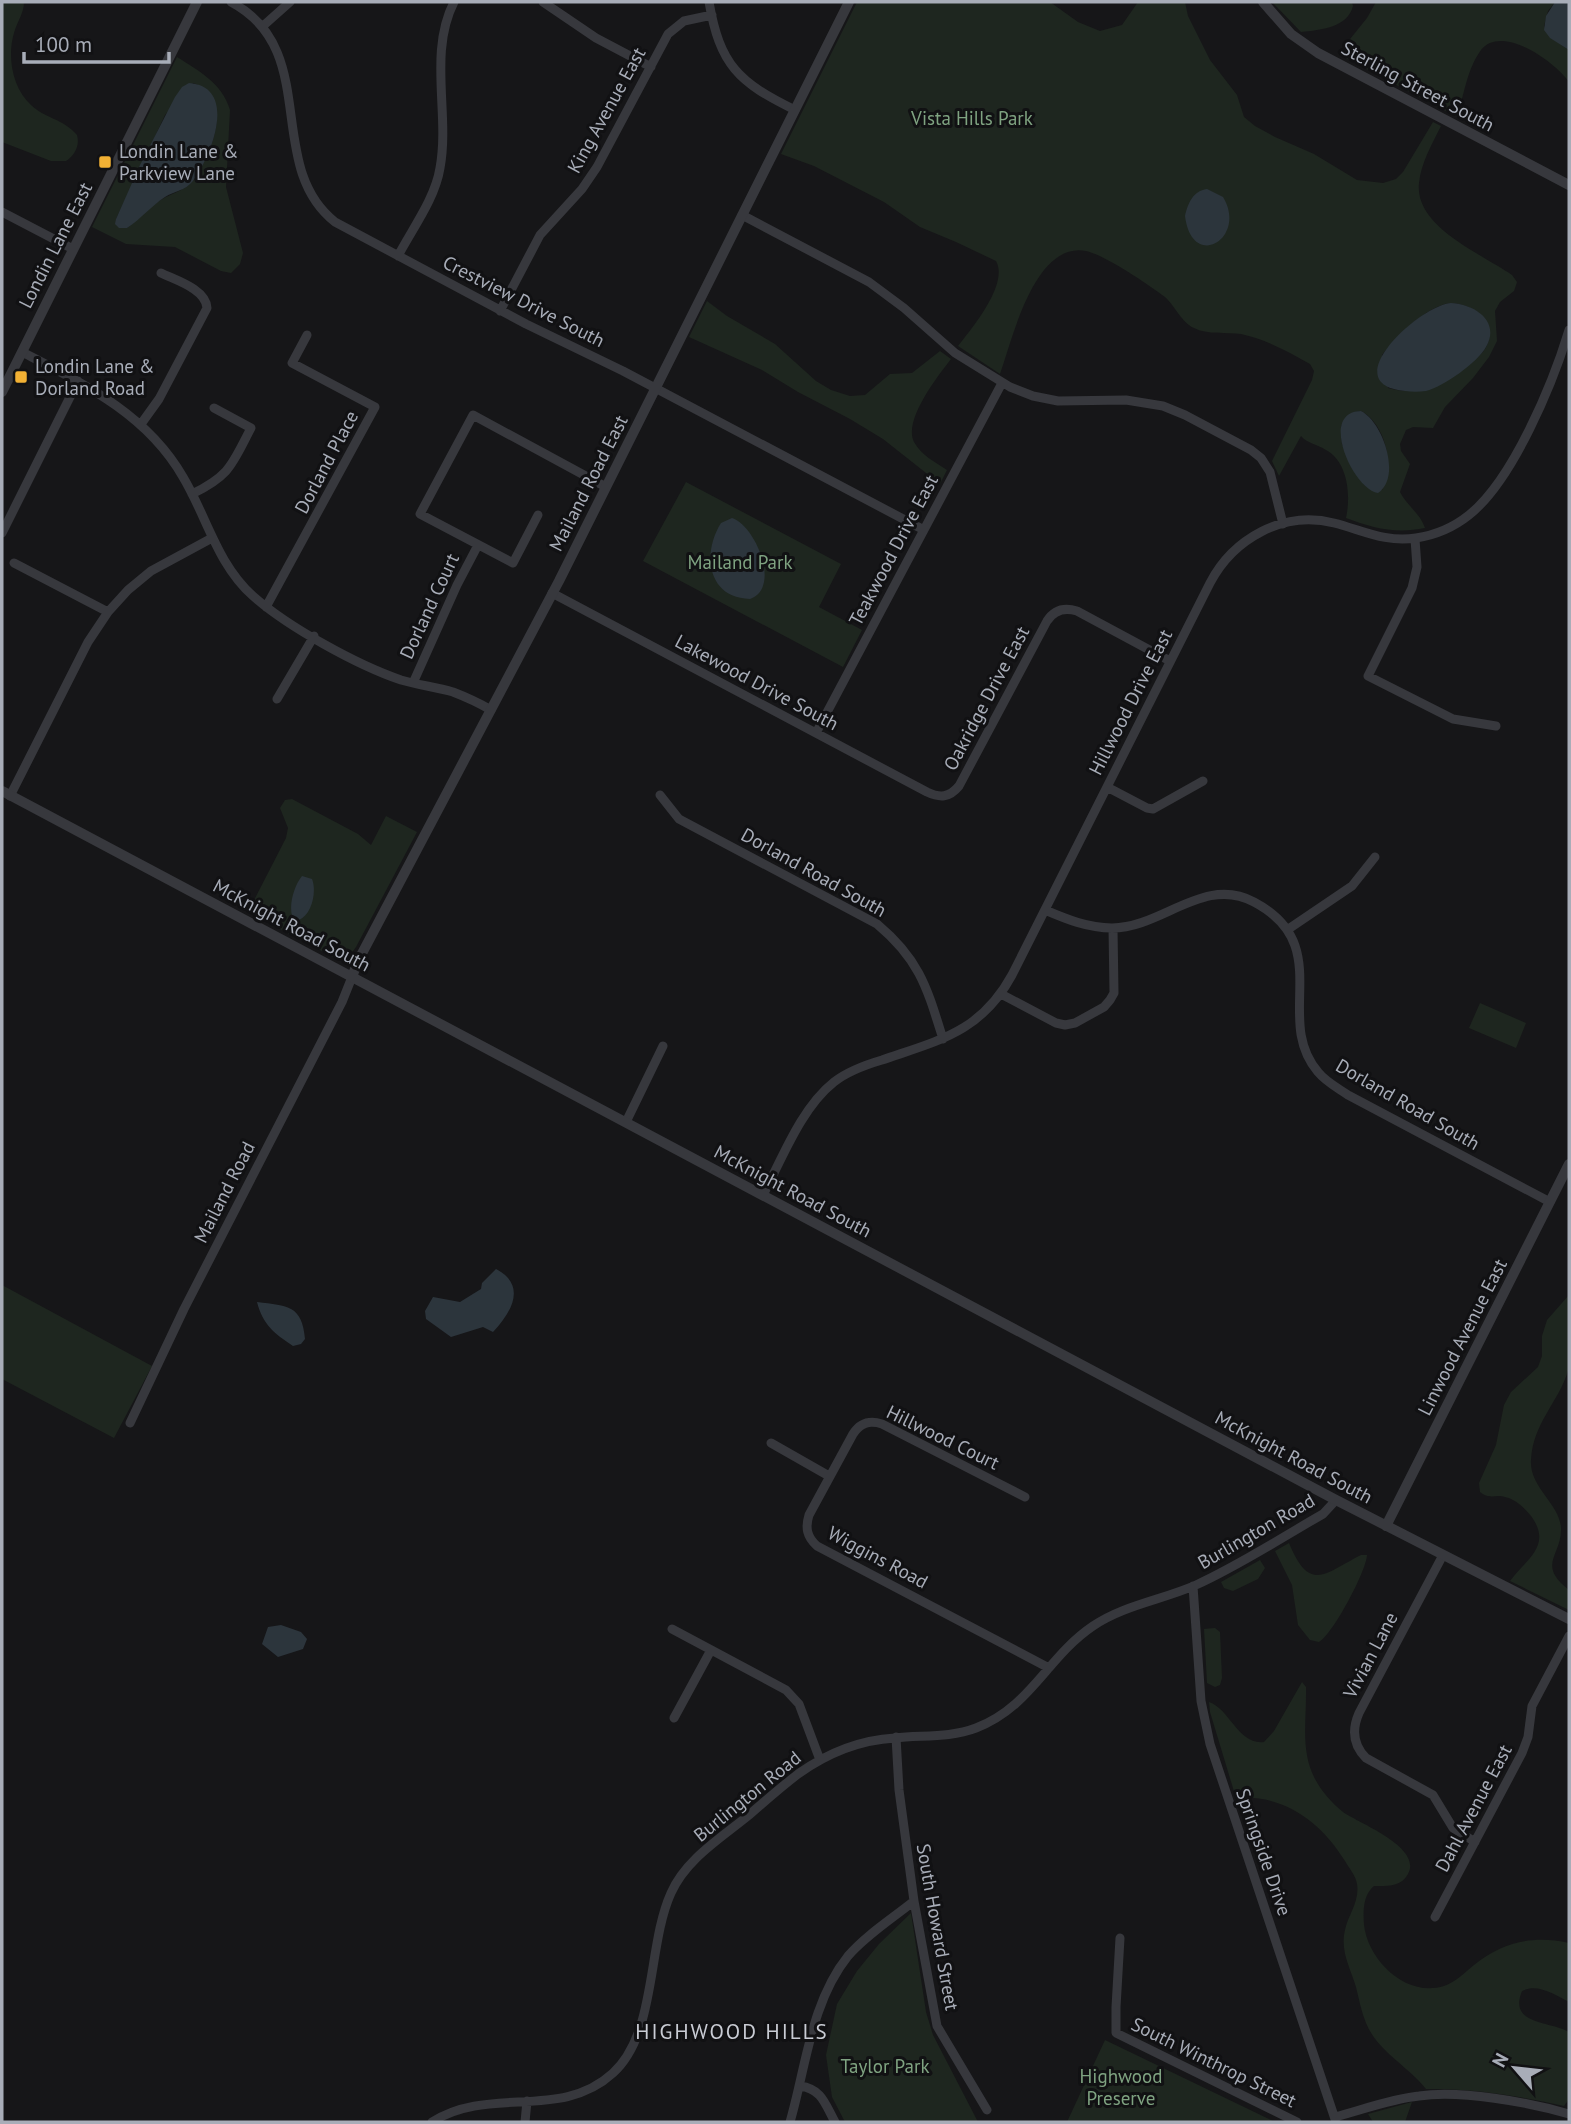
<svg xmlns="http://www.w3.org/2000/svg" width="1571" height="2124" font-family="'PT Sans',sans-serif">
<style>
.green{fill:#1e261f;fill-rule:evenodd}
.water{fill:#2c353c}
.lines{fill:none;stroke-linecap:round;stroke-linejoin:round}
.minor{stroke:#37383d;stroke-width:9}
.tertiary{stroke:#37383d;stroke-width:10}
.poi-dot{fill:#f2b134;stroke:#111113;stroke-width:2.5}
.labels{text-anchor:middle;stroke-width:6;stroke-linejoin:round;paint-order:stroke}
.street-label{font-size:19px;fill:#a8adb8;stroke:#111113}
.park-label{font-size:19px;fill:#7fa381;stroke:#111113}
.poi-label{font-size:19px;fill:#a8adb8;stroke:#111113;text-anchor:start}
.neighbourhood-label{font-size:21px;letter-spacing:2px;fill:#c9ccd4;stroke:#111113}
</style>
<rect width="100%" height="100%" fill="#161618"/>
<path class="green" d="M2,2H24C24,13 17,22 14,33C7,56 12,88 31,105C44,118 64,119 77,135C80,145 75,155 66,161H51L2,142Z
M857,2H1050L1078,22L1100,31L1122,25L1138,2H1185L1188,16L1210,60L1237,95L1244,117L1255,126L1275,137L1314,154L1357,180L1383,183L1396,179L1403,172L1433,122L1441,126C1432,144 1421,163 1419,183C1414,227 1482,254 1512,275L1517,282L1514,291L1500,302L1495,311L1497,341L1489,357L1473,378L1445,407L1433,428L1413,427L1406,430L1400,444L1401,451L1410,464L1400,492C1407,506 1420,513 1425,528C1396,534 1372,528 1346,518C1351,495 1348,462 1326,450C1317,444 1308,444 1301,436L1279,476L1272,461L1312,380L1314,371L1310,364C1289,352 1265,339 1241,334C1227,332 1207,335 1194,328C1182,323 1175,306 1165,297C1149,285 1105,255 1086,251C1034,241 1012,341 1000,374L958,346C972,328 1009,284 996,261L956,242L920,227L884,202L814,166L781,154ZM1451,303C1472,304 1498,320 1487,345C1484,353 1475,359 1468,364C1444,384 1420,397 1388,388L1382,355C1397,336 1426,306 1451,303ZM1361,411C1386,424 1395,467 1382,490L1358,477L1342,444L1341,426L1349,415L1355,412Z
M1272,2H1352L1353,6C1348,27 1321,30 1301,32Z
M1376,2H1555L1548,11L1544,26L1550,37L1569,50V82C1556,63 1502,23 1481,50C1467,69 1464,95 1457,117L1338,54L1367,18Z
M177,57C199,71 222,83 230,110L226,187L243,253L240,264L231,273L221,271L175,247L126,244L92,227ZM193,83C229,95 217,136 204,162C200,168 198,176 193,181C183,192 168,194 156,203C145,210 138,220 127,228L117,226L116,219L165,115Z
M707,301L727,316L775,344L816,381L831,390L850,396L865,395L890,374L912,373L940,351L951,359C938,376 903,420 914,442C921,455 935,462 947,470L940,484L883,439L850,419L798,392L762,370L689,337Z
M686,482L841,564L819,607L862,630L843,667L643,561Z
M292,799L358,834L371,845L386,816L417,832L356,947C350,956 344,960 333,957L248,912L286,838L288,828L280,808L285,800Z
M1480,1003L1526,1023L1516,1048L1469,1028Z
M2,1285L152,1366L114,1438L2,1379Z
M1569,1295C1569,1312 1571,1357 1568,1371C1558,1403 1533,1423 1531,1460C1529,1487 1560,1504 1561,1528C1562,1556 1536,1564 1569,1590V1610L1510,1581C1526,1559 1553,1546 1531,1516C1525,1508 1515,1499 1505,1497C1495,1494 1490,1500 1480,1492L1479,1483L1496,1445L1504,1405L1511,1392L1538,1367L1542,1356V1336L1547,1320Z
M1289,1543C1310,1594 1325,1573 1361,1555H1367C1366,1572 1333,1634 1319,1642L1310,1640L1298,1625L1292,1585L1275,1551Z
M1260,1560L1265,1568L1258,1579L1233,1591L1224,1588L1221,1582Z
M1215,1628L1220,1632L1222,1678L1220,1685L1215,1687L1207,1683L1204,1629Z
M1302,1682L1306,1687V1695C1306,1724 1301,1752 1315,1779C1322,1792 1332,1803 1343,1812C1358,1823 1423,1847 1408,1874C1401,1887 1387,1886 1374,1886C1363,1895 1363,1911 1364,1925C1368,1960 1406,1998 1444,1986C1456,1982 1465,1972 1474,1965C1503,1942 1533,1935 1569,1943V2002C1555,1995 1538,1983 1522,1991C1508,2025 1550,2021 1569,2032V2099L1564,2106C1519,2096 1472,2088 1426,2089C1407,2065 1378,2052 1366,2023C1361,2011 1359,1999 1356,1987C1350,1967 1340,1951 1345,1930C1348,1915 1360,1901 1357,1884C1356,1876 1349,1868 1345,1861C1321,1822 1284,1794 1236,1798L1210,1712L1209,1702C1230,1709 1238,1745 1264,1742L1274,1731Z
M911,1913L926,2012L933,2035L978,2122H845L832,2097L826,2055L837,2004L857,1971L879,1944Z
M1105,2040L1275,2122H1067Z
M1412,2102L1405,2122H1373L1368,2114Z"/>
<path class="water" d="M1555,2H1569V50L1550,38L1544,30L1546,16Z
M189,83C240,87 210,159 193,181C185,191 174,191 165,197C151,206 141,219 127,228H119L115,224L116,219L140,165L175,97L182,87Z
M1207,189L1223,197C1248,238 1192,272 1185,216C1188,203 1193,191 1207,189Z
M1451,303C1474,304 1501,321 1486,347C1478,362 1443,387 1426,391C1419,392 1412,392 1405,391C1334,385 1418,306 1451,303Z
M1361,411C1383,422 1402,477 1378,493C1353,489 1318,412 1361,411Z
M732,518C755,525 782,588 750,599C707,598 702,553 721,523Z
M302,876L312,879C317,891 312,915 299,920L292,916C289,904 294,886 302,876Z
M496,1269C527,1285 512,1312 493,1332L483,1327L451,1337L426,1319L425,1311L433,1297L460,1302L481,1289L482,1283Z
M257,1302C288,1306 302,1305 305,1339L301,1344L293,1346C274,1333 263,1325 257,1302Z
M281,1625L301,1632L307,1639L303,1649L278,1657L262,1644L268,1627Z"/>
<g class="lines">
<path class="minor" d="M231,2C322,50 263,165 335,222L526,324L623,371L924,530
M543,2L596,38L651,67
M709,2C720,65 738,82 795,110
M263,26L290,2
M2,212L73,249
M742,215L869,282L904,308L955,353L1010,387L1033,396L1058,401L1126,400L1163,406L1185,415L1251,450L1261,458L1270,472L1283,524
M398,256C412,229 435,199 440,168C450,114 428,53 454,2
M500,311L540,235L582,189L597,167L668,34L684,21L712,15
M22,352C84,384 147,414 183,477C207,517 217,564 253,596C288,627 357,665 401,680C418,685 436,687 453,692C466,697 479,703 491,710
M141,424L159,399L207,308C206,289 175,280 161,273
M192,494C231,475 232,464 251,428L214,408
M538,515L513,563L420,514L473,415L606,487
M2,533L78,381
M1415,539L1417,567L1412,588L1368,676L1453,719L1496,726
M14,563L108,612
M552,593L927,792C940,798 949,798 959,786L1047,621C1054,610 1064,607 1077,611L1170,661
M266,607L375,407L292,363L307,335
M413,683L457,585L478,545
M277,699L314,636
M816,733L1002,383
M1107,787L1147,808L1153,809L1203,781
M660,795L679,819L877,924C920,960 927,988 943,1039
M10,796L88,642L108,612L128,590L151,571L212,538
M1045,910C1066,919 1088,928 1112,928C1162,928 1204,875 1254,902C1337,946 1272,1018 1318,1072C1326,1082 1338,1088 1348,1095L1550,1202
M1287,930L1352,886L1375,857
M1001,994L1056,1023L1065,1025L1075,1023L1104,1007L1110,1000L1114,993L1113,928
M626,1122L663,1046
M763,1195C782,1159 801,1108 834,1082C848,1071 865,1065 882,1060C940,1040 981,1032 1012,975L1210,583C1233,539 1283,510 1334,523C1362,530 1386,543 1416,538C1436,535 1454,527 1469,515C1513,480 1553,383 1569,330
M130,1423L184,1309L342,1002L352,977
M771,1443L829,1476
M1025,1497L882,1424C869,1420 860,1423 853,1434L809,1515C805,1528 807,1537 817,1546L1049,1668
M1443,1555L1359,1713C1352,1729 1353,1745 1366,1758L1433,1795L1453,1828L1475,1842
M1193,1586L1201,1701L1210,1744L1336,2122
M672,1629L786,1690L799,1704L820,1760
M674,1718L711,1650
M896,1737L899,1790L914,1901L937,2026L987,2110
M1435,1917L1522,1753L1528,1737L1532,1706L1569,1636
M1120,1938L1116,2007V2033L1297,2122
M800,2086C822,2089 825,2104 835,2122
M1335,2117C1362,2110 1390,2099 1419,2096C1461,2090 1528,2102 1569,2114
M432,2122C490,2085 561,2121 613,2073C657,2033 647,1946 671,1893C686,1859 721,1838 749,1815C765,1801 781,1787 798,1774C826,1754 860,1740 895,1738C922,1735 950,1738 976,1728C1031,1707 1047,1657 1093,1626C1124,1605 1162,1600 1196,1585C1240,1565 1281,1538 1323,1514L1336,1500
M525,2122L527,2101
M790,2122C806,2067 811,2002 848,1956C866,1935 893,1918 914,1901"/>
<path class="tertiary" d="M1263,2L1291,34L1318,53L1569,185
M2,392L197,2
M2,791L1336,1500L1569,1619
M352,977L358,961L559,581L849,2
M1386,1526L1569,1164"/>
</g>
<g class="poi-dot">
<rect x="98" y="155" width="14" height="14" rx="3.5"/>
<rect x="14" y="370" width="14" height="14" rx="3.5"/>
</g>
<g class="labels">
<g class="street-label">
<text transform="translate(1418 86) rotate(28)" y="7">Sterling Street South</text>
<text transform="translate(606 110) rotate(-61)" y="7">King Avenue East</text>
<text transform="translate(55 245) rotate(-63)" y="7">Londin Lane East</text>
<text transform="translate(524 301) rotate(27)" y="7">Crestview Drive South</text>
<text transform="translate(326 462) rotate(-62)" y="7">Dorland Place</text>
<text transform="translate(588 483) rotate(-63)" y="7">Mailand Road East</text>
<text transform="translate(893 550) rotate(-62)" y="7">Teakwood Drive East</text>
<text transform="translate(429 606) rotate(-65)" y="7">Dorland Court</text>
<text transform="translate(757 682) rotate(28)" y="7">Lakewood Drive South</text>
<text transform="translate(986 698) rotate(-62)" y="7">Oakridge Drive East</text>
<text transform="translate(1130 702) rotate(-63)" y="7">Hillwood Drive East</text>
<text transform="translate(814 872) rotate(29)" y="7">Dorland Road South</text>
<text transform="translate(292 925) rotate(28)" y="7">McKnight Road South</text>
<text transform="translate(1408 1104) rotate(30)" y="7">Dorland Road South</text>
<text transform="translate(793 1191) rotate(28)" y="7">McKnight Road South</text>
<text transform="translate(224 1192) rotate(-63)" y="7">Mailand Road</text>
<text transform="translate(1462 1337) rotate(-63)" y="7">Linwood Avenue East</text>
<text transform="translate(943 1437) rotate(26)" y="7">Hillwood Court</text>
<text transform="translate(1294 1457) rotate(28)" y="7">McKnight Road South</text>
<text transform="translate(1256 1531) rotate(-30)" y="7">Burlington Road</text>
<text transform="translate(878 1557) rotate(28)" y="7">Wiggins Road</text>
<text transform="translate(1370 1655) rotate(-62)" y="7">Vivian Lane</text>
<text transform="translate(747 1796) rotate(-39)" y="7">Burlington Road</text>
<text transform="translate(1473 1808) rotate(-62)" y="7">Dahl Avenue East</text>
<text transform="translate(1264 1852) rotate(71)" y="7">Springside Drive</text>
<text transform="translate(938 1927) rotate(80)" y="7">South Howard Street</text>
<text transform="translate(1214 2062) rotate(26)" y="7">South Winthrop Street</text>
</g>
<g class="park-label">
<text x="972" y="125">Vista Hills Park</text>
<text x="740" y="569">Mailand Park</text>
<text x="885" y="2073">Taylor Park</text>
<text x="1121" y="2083">Highwood<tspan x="1121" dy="22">Preserve</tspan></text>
</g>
<g class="poi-label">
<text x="119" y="158">Londin Lane &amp;<tspan x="119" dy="22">Parkview Lane</tspan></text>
<text x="35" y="373">Londin Lane &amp;<tspan x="35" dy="22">Dorland Road</tspan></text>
</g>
<g class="neighbourhood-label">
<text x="732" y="2039">HIGHWOOD HILLS</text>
</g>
</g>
<rect width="1571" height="2124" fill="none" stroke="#a8adb8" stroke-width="7"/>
<g transform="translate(1515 2068) rotate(298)" stroke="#111113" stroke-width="5" paint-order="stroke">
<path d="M0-5L12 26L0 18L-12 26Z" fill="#a8adb8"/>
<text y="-10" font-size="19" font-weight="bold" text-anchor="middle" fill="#a8adb8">N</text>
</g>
<path d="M24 52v10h145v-10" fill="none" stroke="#a8adb8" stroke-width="3.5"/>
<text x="35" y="52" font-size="21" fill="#a8adb8" stroke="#111113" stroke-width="5" paint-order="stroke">100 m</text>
</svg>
